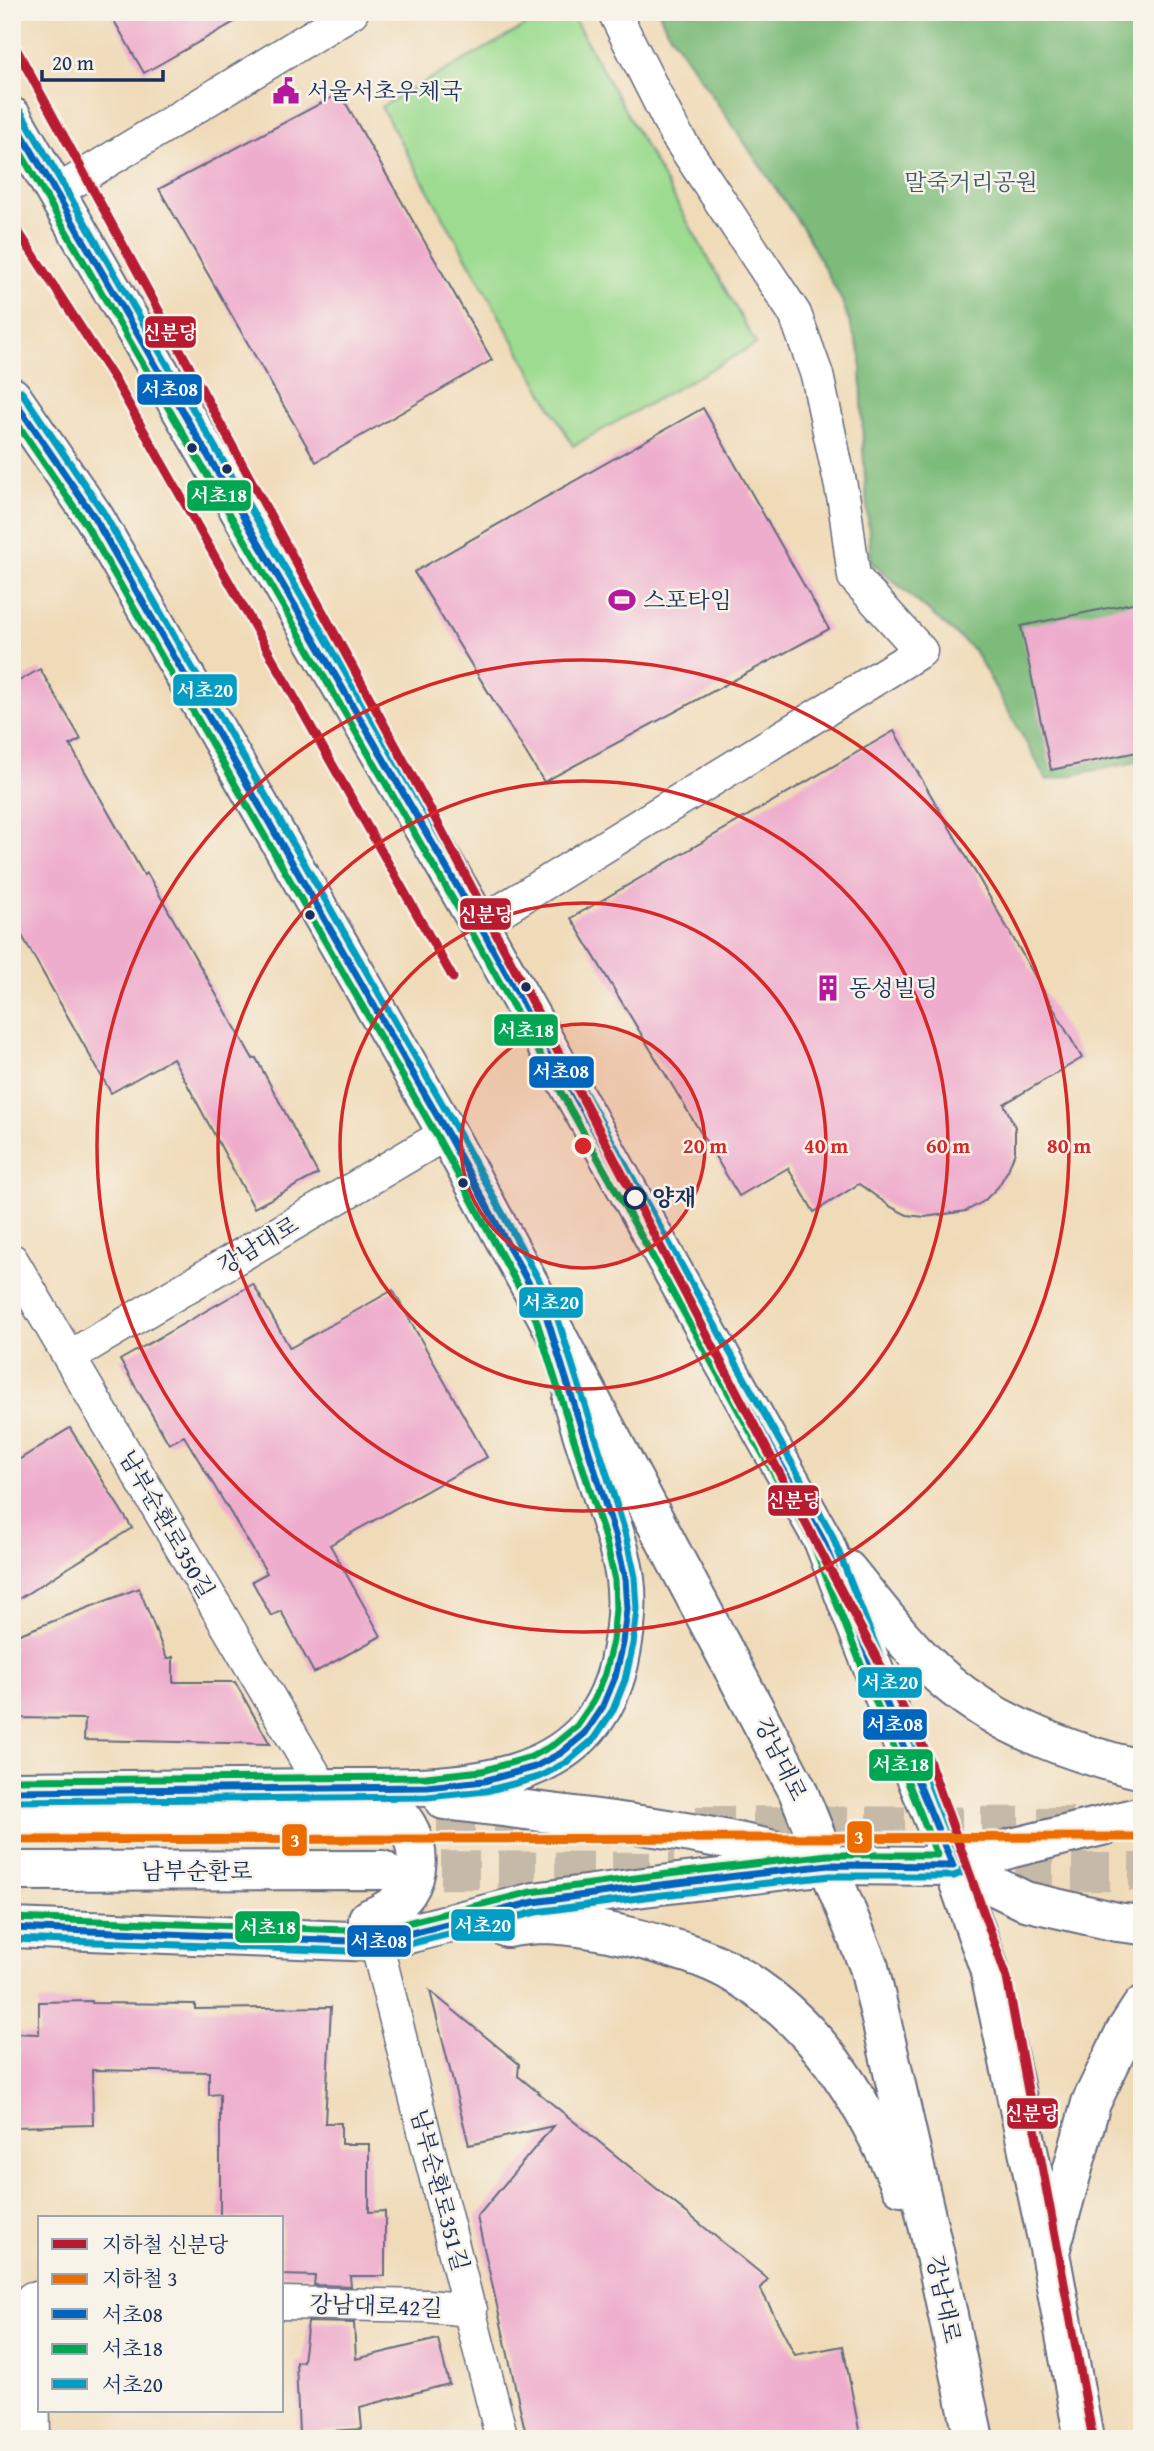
<svg xmlns="http://www.w3.org/2000/svg" width="1154" height="2451" font-family="'Gentium Book Plus','Noto Serif KR',serif">
<style>
.green{fill:#9cdb90;stroke:#5c8577;stroke-width:2}
.forest{fill:#7dbb7a;stroke:#4c756c;stroke-width:2}
.building{fill:#eeadcd}
.lines{fill:none;stroke-linecap:round;stroke-linejoin:round}
.primary-tunnel{stroke:#c5b9a7;stroke-width:38;stroke-dasharray:38 19;stroke-linecap:butt}
.minor-casing{stroke:#666b7e;stroke-width:35}
.secondary-casing{stroke:#666b7e;stroke-width:42}
.primary-casing{stroke:#666b7e;stroke-width:42}
.minor{stroke:#fff;stroke-width:32}
.secondary{stroke:#fff;stroke-width:38}
.primary{stroke:#fff;stroke-width:38}
.bus-1-casing{stroke:#f7f3e8;stroke-width:12}
.bus-2-casing{stroke:#f7f3e8;stroke-width:12}
.bus-3-casing{stroke:#f7f3e8;stroke-width:12}
.bus-1{stroke:#0065bd;stroke-width:7}
.bus-2{stroke:#00a651;stroke-width:7}
.bus-3{stroke:#039dc3;stroke-width:7}
.metro-1-casing{stroke:#f7f3e8;stroke-width:14}
.metro-2-casing{stroke:#f7f3e8;stroke-width:14}
.metro-1{stroke:#b81b30;stroke-width:9}
.metro-2{stroke:#ed6c00;stroke-width:9}
.ring{fill:none;stroke:#d62828;stroke-width:3.5}
.bus-dot{fill:#1b2f5e;stroke:#f7f3e8;stroke-width:2.5}
.stop-dot{fill:#f7f3e8;stroke:#1b2f5e;stroke-width:3.5}
.labels{text-anchor:middle;stroke-width:5;stroke-linejoin:round;paint-order:stroke}
.poi-label{font-size:23px;fill:#1b2f5e;stroke:#f7f3e8;text-anchor:start}
.park-label{font-size:23px;fill:#3b5a6a;stroke:#f7f3e8}
.stop-label{font-size:23px;font-weight:bold;fill:#1b2f5e;stroke:#f7f3e8;text-anchor:start}
.street-label{font-size:23px;fill:#1b2f5e;stroke:#f7f3e8}
.centre{fill:#d62828;stroke:#f7f3e8;stroke-width:3.5}
.ring-label{font-size:21px;text-anchor:middle;font-weight:bold;fill:#d62828;stroke:#f7f3e8;stroke-width:5;stroke-linejoin:round;paint-order:stroke}
.line-badge{stroke:#f7f3e8;stroke-width:2.5}
.badge-label{font-size:19px;text-anchor:middle;font-weight:bold;fill:#fff}
</style>
<rect width="100%" height="100%" fill="#f7f3e8"/>
<filter id="ink" filterUnits="userSpaceOnUse"><feTurbulence type="fractalNoise" baseFrequency=".0143" numOctaves="2"/><feDisplacementMap in="SourceGraphic" scale="14" xChannelSelector="R" yChannelSelector="G"/><feConvolveMatrix kernelMatrix="1 2 1 2 8 2 1 2 1" color-interpolation-filters="sRGB"/></filter>
<filter id="wash" filterUnits="userSpaceOnUse"><feTurbulence type="fractalNoise" baseFrequency=".00686" numOctaves="4" result="noise"/><feDisplacementMap in="SourceGraphic" scale="28" xChannelSelector="R" yChannelSelector="G"/><feGaussianBlur stdDeviation="1.57" result="paint"/><feColorMatrix in="noise" values="0 0 0 0 0 0 0 0 0 0 0 0 0 0 0 0 0 1.4 0 .05"/><feComposite in="paint" operator="in"/></filter>
<g filter="url(#wash)">
<rect width="100%" height="100%" fill="#f0dbb9"/>
<path class="green" d="M550,12H570L756,344L573,446L381,107Z"/>
<path class="forest" d="M659,12H1142V761L1047,780L974,650L871,562L863,448L861,356L842,301L804,230L666,28Z"/>
<g id="blocks">
<path class="building" d="M109,12H252L144,73Z
M340,93L492,360L316,462L159,189Z
M703,408L829,629L544,782L414,572Z
M1142,601V751L1051,770L1021,626Z
M40,669L81,739L70,745L144,875L147,873L253,1059L256,1058L318,1174L254,1208L173,1058L111,1093L12,918V685Z
M894,731L1082,1058L1004,1104L1015,1127V1152L1008,1170L998,1187L984,1201L966,1211L925,1217L907,1215L891,1207L859,1184L814,1212L788,1168L739,1196L571,918Z
M253,1284L290,1348L393,1290L487,1457L330,1545L381,1636L314,1673L281,1611L271,1616L252,1581L267,1573L184,1436L169,1444L120,1360Z
M70,1428L132,1528L12,1603V1464Z
M139,1588L167,1659L173,1657V1682H235L270,1744L84,1740L85,1719L12,1718V1637Z
M430,1991L519,2064L518,2076L768,2279L760,2288L795,2355L843,2346L860,2435L839,2439H527L477,2217L553,2126L469,2145Z
M92,2001V2003L195,2004V2009L331,2007L325,2123H341V2144H369V2212L385,2211V2276H350L351,2286L314,2285L315,2276L282,2275V2218H220V2094L209,2095V2072L92,2070L93,2125L12,2127V2033L39,2034V2002Z
M308,2322L354,2323L356,2359L438,2339L449,2384L360,2407L362,2429L299,2433L296,2362L303,2361Z"/>
</g>
</g>
<g filter="url(#ink)">
<use href="#blocks" fill-opacity="0" stroke="#666b7e" stroke-width="2"/>
<g class="lines">
<path class="primary-tunnel" d="M380,1824H538
M696,1825L1073,1826
M384,1870L674,1871
M958,1872H1142"/>
<g class="minor-casing">
<path id="minor" d="M55,193L352,12
M479,924L921,651L854,577L844,501L817,375L795,314L675,133L614,12
M12,1260L322,1787
M69,1357L447,1133
M376,1942L502,2439
M32,2298L34,2439
M282,2303L427,2306L471,2310"/>
</g>
<g class="secondary-casing">
<path id="secondary" d="M12,1791L341,1788
M12,1928L376,1942"/>
</g>
<g class="primary-casing">
<path id="primary" d="M12,117L479,924L823,1540L906,1753L953,1866L989,1968L1050,2253L1084,2439
M12,397L94,517L447,1133L546,1315L797,1789L869,1967L939,2273L974,2439
M847,1570C878,1608 909,1650 947,1682C1001,1728 1074,1753 1142,1770
M341,1788C448,1787 589,1795 619,1663C625,1635 629,1607 625,1579C621,1549 610,1520 601,1491C591,1461 581,1431 572,1400
M365,1793C405,1803 432,1855 407,1892C398,1905 383,1913 368,1919L376,1942
M444,1800C565,1815 695,1827 812,1860
M12,1826L380,1824
M953,1866L1025,1901L1117,1922L1142,1925
M12,1871L382,1870
M507,1928C519,1926 532,1924 544,1924C577,1925 612,1932 643,1940C672,1948 702,1956 728,1970C816,2019 862,2098 901,2186
M376,1942L534,1902L644,1887L829,1865L953,1866L1012,1848L1142,1816
M1051,2248L1091,2103L1125,2032L1142,2006"/>
</g>
<use href="#minor" class="minor"/>
<use href="#secondary" class="secondary"/>
<use href="#primary" class="primary"/>
<g class="bus-1-casing">
<path id="bus-1" d="M12,117L479,924L823,1540L906,1753L953,1866L829,1865L644,1887L534,1902L376,1942L12,1928
M12,397L94,517L447,1133L546,1315L615,1535L625,1578L627,1609L623,1643L615,1677L603,1706L585,1733L561,1753L535,1767L484,1781L427,1787L12,1791"/>
</g>
<g class="bus-2-casing">
<path id="bus-2" d="M12,138L470,929L813,1544L937,1855H828L643,1877L531,1892L375,1931L12,1918
M12,416L85,523L438,1138L536,1319L605,1538L615,1580L616,1609L613,1641L605,1674L594,1701L577,1726L555,1744L531,1757L482,1771L426,1777L12,1780"/>
</g>
<g class="bus-3-casing">
<path id="bus-3" d="M12,1801L427,1797L486,1791L539,1777L567,1762L593,1740L613,1710L625,1680L633,1644L637,1609L635,1577L625,1532L555,1310L456,1128L103,512L21,391
M12,1939L377,1952L536,1912L645,1897L830,1876H954L961,1873L963,1866L832,1535L488,919L21,112"/>
</g>
<use href="#bus-1" class="bus-1"/>
<use href="#bus-2" class="bus-2"/>
<use href="#bus-3" class="bus-3"/>
<g class="metro-1-casing">
<path id="metro-1" d="M12,41L441,829L926,1752L1007,1978L1093,2439
M12,222L115,380L453,978"/>
</g>
<g class="metro-2-casing">
<path id="metro-2" d="M12,1840C389,1841 765,1836 1142,1837"/>
</g>
<use href="#metro-1" class="metro-1"/>
<use href="#metro-2" class="metro-2"/>
</g>
</g>
<circle cx="583" cy="1146" r="122" fill="#d62828" fill-opacity=".12"/>
<g class="ring">
<circle cx="583" cy="1146" r="122"/>
<circle cx="583" cy="1146" r="243"/>
<circle cx="583" cy="1146" r="365"/>
<circle cx="583" cy="1146" r="486"/>
</g>
<defs>
<g id="civic-bare" transform="scale(2.1)"><path d="M-.6-6.5H3V-4.5H.6V-3L4-1V1h2V6H-6V1h2V-1L-.6-3ZM-1.2 2.5V6h2.4V2.5Z" fill="#b5179e" stroke="#f7f3e8" stroke-width="2.5" paint-order="stroke"/></g>
<g id="stadium-bare" transform="scale(2.1)"><path d="M0-5a6.5 5 0 1 0 0 10a6.5 5 0 1 0 0-10ZM-3.5-1.8h7v3.6h-7Z" fill="#b5179e" stroke="#f7f3e8" stroke-width="2.5" paint-order="stroke"/></g>
<g id="building-bare" transform="scale(2.1)"><path d="M-4-6H4V6H1V3H-1V6H-4ZM-2.5-4.3h1.7v1.8h-1.7ZM.8-4.3h1.7v1.8H.8ZM-2.5-1h1.7V.8h-1.7ZM.8-1h1.7V.8H.8Z" fill="#b5179e" stroke="#f7f3e8" stroke-width="2.5" paint-order="stroke"/></g>
</defs>
<g fill-rule="evenodd">
<use href="#civic-bare" x="286" y="91"/>
<use href="#stadium-bare" x="622" y="600"/>
<use href="#building-bare" x="828" y="988"/>
</g>
<g class="bus-dot">
<circle cx="192" cy="448" r="6"/>
<circle cx="227" cy="469" r="6"/>
<circle cx="310" cy="915" r="6"/>
<circle cx="526" cy="987" r="6"/>
<circle cx="463" cy="1183" r="6"/>
</g>
<circle class="stop-dot" cx="635" cy="1198" r="10"/>
<g class="labels">
<g class="poi-label">
<text x="307" y="99">서울서초우체국</text>
<text x="643" y="608">스포타임</text>
<text x="849" y="996">동성빌딩</text>
</g>
<g class="park-label">
<text x="971" y="190">말죽거리공원</text>
</g>
<g class="stop-label">
<text x="652" y="1206">양재</text>
</g>
<g class="street-label">
<text transform="translate(258 1245) rotate(-31)" y="8">강남대로</text>
<text transform="translate(167 1524) rotate(60)" y="8">남부순환로350길</text>
<text transform="translate(781 1759) rotate(64)" y="8">강남대로</text>
<text x="197" y="1879">남부순환로</text>
<text transform="translate(440 2190) rotate(75)" y="8">남부순환로351길</text>
<text transform="translate(944 2299) rotate(78)" y="8">강남대로</text>
<text transform="translate(376 2306) rotate(2)" y="8">강남대로42길</text>
</g>
</g>
<circle cx="583" cy="1146" r="10" class="centre"/>
<g class="ring-label">
<text x="705" y="1153">20 m</text>
<text x="826" y="1153">40 m</text>
<text x="948" y="1153">60 m</text>
<text x="1069" y="1153">80 m</text>
</g>
<g class="line-badge">
<rect x="144" y="315" width="53" height="34" rx="7" fill="#b81b30"/>
<rect x="136" y="373" width="67" height="33" rx="7" fill="#0065bd"/>
<rect x="186" y="479" width="66" height="33" rx="7" fill="#00a651"/>
<rect x="172" y="673" width="66" height="34" rx="7" fill="#039dc3"/>
<rect x="459" y="897" width="53" height="34" rx="7" fill="#b81b30"/>
<rect x="493" y="1013" width="66" height="34" rx="7" fill="#00a651"/>
<rect x="528" y="1055" width="67" height="34" rx="7" fill="#0065bd"/>
<rect x="518" y="1286" width="66" height="33" rx="7" fill="#039dc3"/>
<rect x="767" y="1484" width="53" height="33" rx="7" fill="#b81b30"/>
<rect x="857" y="1666" width="66" height="33" rx="7" fill="#039dc3"/>
<rect x="862" y="1708" width="66" height="33" rx="7" fill="#0065bd"/>
<rect x="868" y="1748" width="66" height="34" rx="7" fill="#00a651"/>
<rect x="846" y="1820" width="27" height="34" rx="7" fill="#ed6c00"/>
<rect x="281" y="1823" width="27" height="34" rx="7" fill="#ed6c00"/>
<rect x="450" y="1908" width="66" height="34" rx="7" fill="#039dc3"/>
<rect x="234" y="1910" width="67" height="34" rx="7" fill="#00a651"/>
<rect x="346" y="1924" width="66" height="34" rx="7" fill="#0065bd"/>
<rect x="1006" y="2097" width="53" height="33" rx="7" fill="#b81b30"/>
</g>
<g class="badge-label">
<text x="170" y="339">신분당</text>
<text x="170" y="396">서초08</text>
<text x="219" y="502">서초18</text>
<text x="205" y="697">서초20</text>
<text x="486" y="921">신분당</text>
<text x="526" y="1037">서초18</text>
<text x="561" y="1078">서초08</text>
<text x="551" y="1309">서초20</text>
<text x="794" y="1507">신분당</text>
<text x="890" y="1689">서초20</text>
<text x="895" y="1731">서초08</text>
<text x="901" y="1771">서초18</text>
<text x="859" y="1844">3</text>
<text x="295" y="1847">3</text>
<text x="483" y="1932">서초20</text>
<text x="268" y="1934">서초18</text>
<text x="379" y="1948">서초08</text>
<text x="1032" y="2120">신분당</text>
</g>
<rect width="1154" height="2451" fill="none" stroke="#f7f3e8" stroke-width="42"/>
<rect x="38" y="2216" width="245" height="196" fill="#f7f3e8" stroke="#9fa5b1" stroke-width="2"/>
<rect x="52" y="2239" width="35" height="10" fill="#b81b30" stroke="#9fa5b1" stroke-width="2"/>
<text x="102" y="2252" font-size="21" fill="#1b2f5e">지하철 신분당</text>
<rect x="52" y="2274" width="35" height="10" fill="#ed6c00" stroke="#9fa5b1" stroke-width="2"/>
<text x="102" y="2286" font-size="21" fill="#1b2f5e">지하철 3</text>
<rect x="52" y="2309" width="35" height="10" fill="#0065bd" stroke="#9fa5b1" stroke-width="2"/>
<text x="102" y="2322" font-size="21" fill="#1b2f5e">서초08</text>
<rect x="52" y="2344" width="35" height="10" fill="#00a651" stroke="#9fa5b1" stroke-width="2"/>
<text x="102" y="2356" font-size="21" fill="#1b2f5e">서초18</text>
<rect x="52" y="2379" width="35" height="10" fill="#039dc3" stroke="#9fa5b1" stroke-width="2"/>
<text x="102" y="2392" font-size="21" fill="#1b2f5e">서초20</text>
<path d="M42 70v10h121v-10" fill="none" stroke="#1b2f5e" stroke-width="3.5"/>
<text x="52" y="70" font-size="21" fill="#1b2f5e" stroke="#f7f3e8" stroke-width="5" paint-order="stroke">20 m</text>
</svg>
